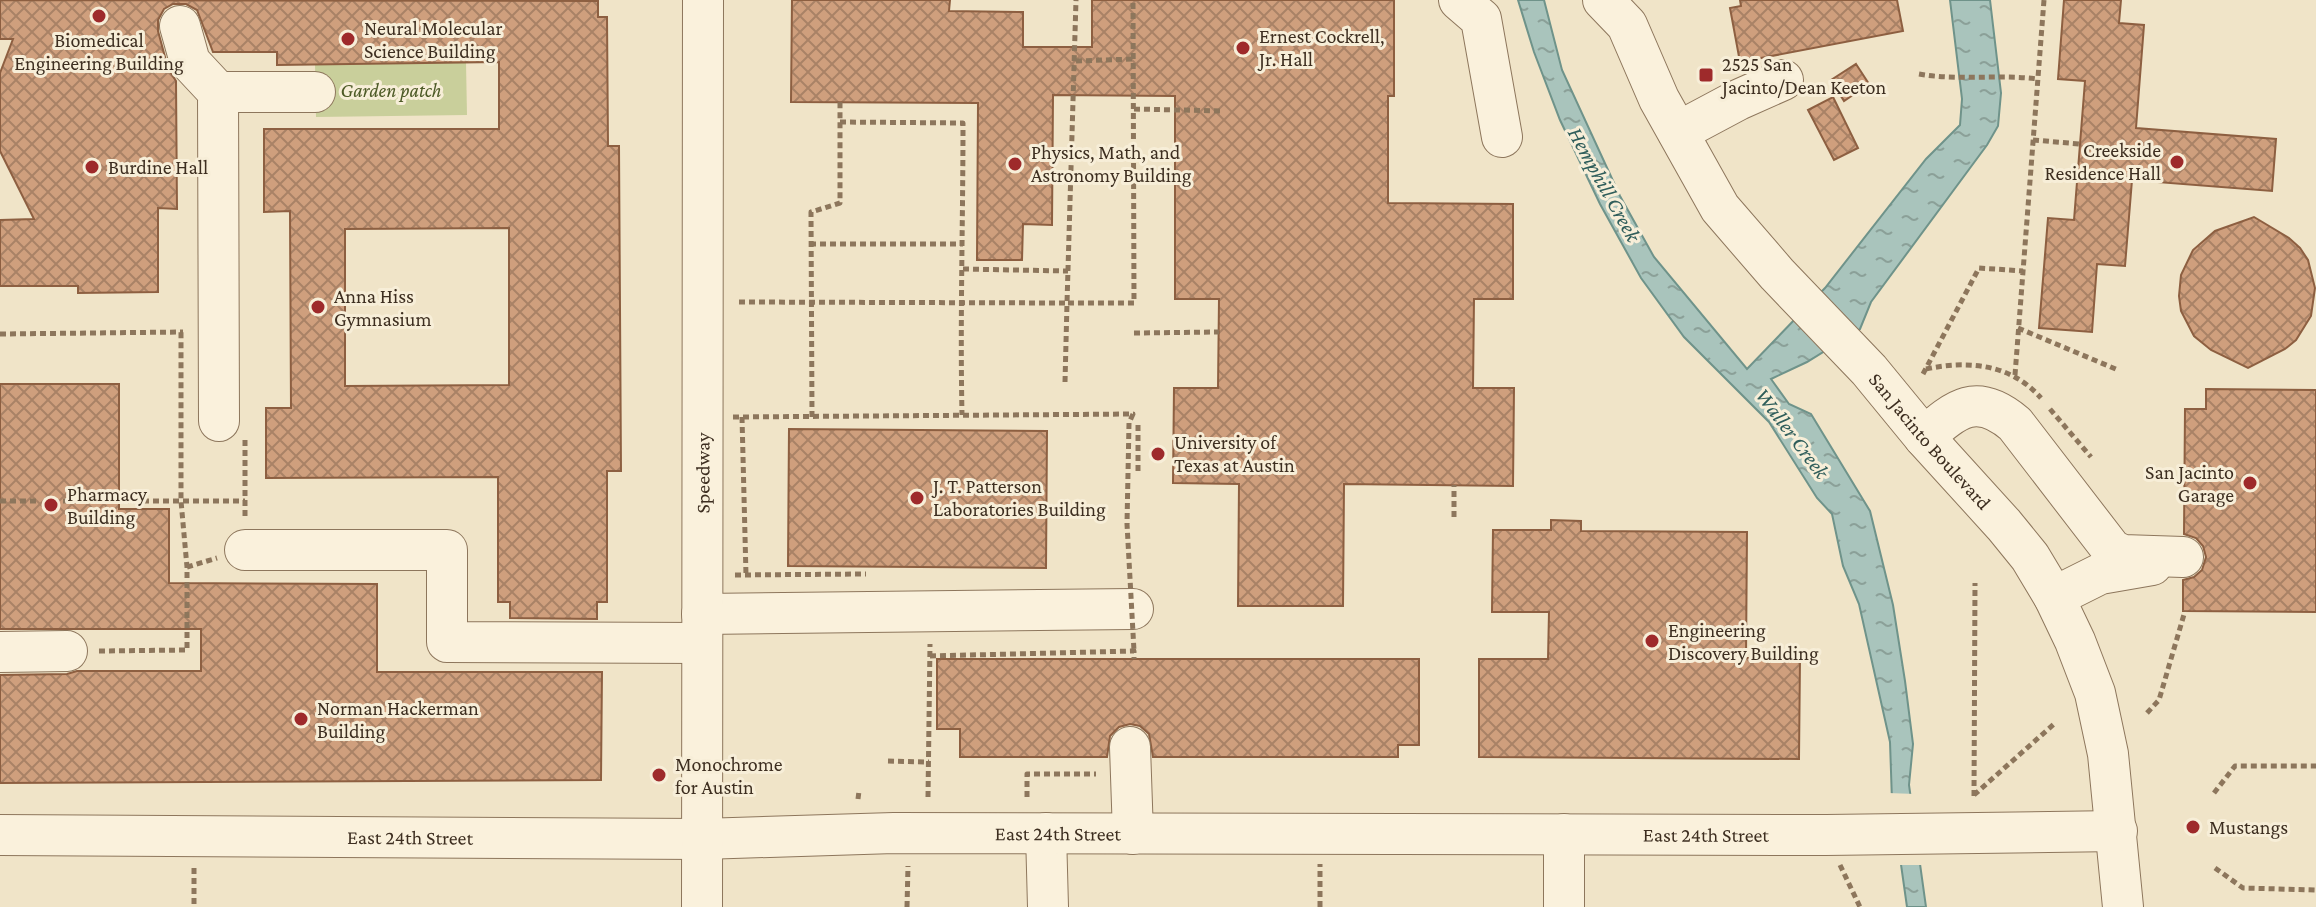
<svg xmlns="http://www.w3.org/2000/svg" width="2316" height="907" font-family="'Crimson Pro',serif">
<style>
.green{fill:#c9cf9b}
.water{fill:url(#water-ripples);stroke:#6f938a;stroke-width:2}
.pier{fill:#f0e4c8}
.building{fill:url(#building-cross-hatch);stroke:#8d5f41;stroke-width:2;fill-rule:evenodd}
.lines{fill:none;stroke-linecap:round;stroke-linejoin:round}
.minor-casing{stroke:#8d765c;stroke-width:42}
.path{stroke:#8d765c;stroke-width:5;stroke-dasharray:6 4;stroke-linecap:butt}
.minor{stroke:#faf1dc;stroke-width:40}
.path-bridge{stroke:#8d765c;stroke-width:5;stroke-dasharray:6 4;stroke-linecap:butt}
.poi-dot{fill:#9e2a2b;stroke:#f7eed8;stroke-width:3}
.labels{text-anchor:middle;stroke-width:6;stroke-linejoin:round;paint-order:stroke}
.poi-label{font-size:20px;fill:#3d2e20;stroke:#f7eed8;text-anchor:start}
.park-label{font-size:20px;font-style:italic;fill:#4d5a26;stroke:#f7eed8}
.street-label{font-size:20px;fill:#3d2e20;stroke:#f7eed8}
.water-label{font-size:22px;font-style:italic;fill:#2f5d5a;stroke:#f7eed8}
</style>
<defs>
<pattern id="water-ripples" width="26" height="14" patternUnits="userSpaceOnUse" patternTransform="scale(2)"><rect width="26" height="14" fill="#a9c4bc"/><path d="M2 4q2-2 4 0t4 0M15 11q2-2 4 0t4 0" fill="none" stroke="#8ba098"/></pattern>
<pattern id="building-cross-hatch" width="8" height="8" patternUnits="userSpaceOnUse" patternTransform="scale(2)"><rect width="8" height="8" fill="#cf9f7d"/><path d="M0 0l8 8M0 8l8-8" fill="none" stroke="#a98266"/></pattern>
</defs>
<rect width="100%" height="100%" fill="#f0e4c8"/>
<path class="green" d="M466,62L467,115L316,117L315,64Z"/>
<path class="water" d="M1518,0H1544L1562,70L1620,196L1654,257L1747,369L1825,288L1926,159L1960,125L1962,99L1950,0H1990L2001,93L1998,126L1987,145L1871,302L1860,329L1807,362L1771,379L1789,404L1811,414L1870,511L1893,605L1905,681L1913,744L1909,785L1926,907H1907L1892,801L1890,742L1859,604L1843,566L1832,514L1817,498L1769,422L1684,337L1641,278L1600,204L1560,120L1534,52Z"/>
<path class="pier" d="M1888,793L1915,794L1924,865H1896Z"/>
<path class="building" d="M0,0L598,1V17H607L608,146H619L621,471H607V602H597V619L510,618V602H498V477L266,478V408H291L290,211L264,212V129H499V62L277,65V52H213L197,10L186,4H173L164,9L158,20V31L168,68L176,81L177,209L158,208V292L78,293V286H0V220L34,219L0,151V73L13,39H0ZM509,228V385L345,386V229Z
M792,0H950L949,11L1023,12V47H1092V0H1394V96H1388V203L1513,204V299H1474L1473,388H1514L1513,486L1344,484L1343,606H1238L1239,484L1173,483L1174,388H1218L1219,299H1175V96L1053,95L1052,225L1023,224L1022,260H977L978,103L791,102Z
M1740,0H1897L1903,31L1740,62L1730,8L1741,6Z
M2064,0H2121L2119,23L2144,25L2136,128L2276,139L2272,191L2132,180L2125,266L2097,264L2092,332L2039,328L2048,218L2074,220L2085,81L2058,79Z
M1856,64L1869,84L1844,101L1831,80Z
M1833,97L1858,148L1834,160L1808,110Z
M2254,217L2289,238L2300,248L2308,260L2315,288L2311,316L2296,340L2285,349L2248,368L2211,350L2194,336L2181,311L2179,296L2181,275L2193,250L2215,231Z
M0,384H119V509H169V583L377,584V672H602L601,780L0,783V675L67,674L77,671H201V629H0Z
M2206,389L2316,390V612L2183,611V580L2194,577L2202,570L2206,557L2203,546L2196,538L2184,534L2185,409H2206Z
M789,429L1047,431L1046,568L788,566Z
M1551,520L1581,521V531L1747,532L1746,658H1800L1799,759L1479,757V659H1548L1549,612H1492L1493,530H1551Z
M937,659H1419V745H1398V757H1153L1149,734L1140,726L1130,724L1119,727L1110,736L1107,757H960V729H937Z"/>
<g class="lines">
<g class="minor-casing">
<g id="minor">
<path d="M1459,0L1481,19L1502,137"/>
<path id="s1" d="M1603,0L1627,25L1659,99L1720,208L1777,274L1869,370L1924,437L2004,525L2030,557L2054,597L2075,641L2095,693L2108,754L2123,907"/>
<path d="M180,26L190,62L218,92L219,421"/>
<path d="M218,92H315"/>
<path d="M1678,132L1738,100L1783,80"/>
<path d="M1924,437C1956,409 1976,391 2015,424L2112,550L2123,555L2183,557"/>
<path d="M245,550H447V642L702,643"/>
<path d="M2054,597L2100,574L2152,565"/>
<path d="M702,614L1133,609"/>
<path d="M0,652L67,651"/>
<path d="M1130,747L1133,834"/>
<path d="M1046,833L1048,907"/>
<path id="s2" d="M0,835L702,839L894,833L1826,835L2117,831"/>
<path id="s3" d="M702,907L703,0"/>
<path d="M1564,907V834"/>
</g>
</g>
<path class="path" d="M1076,61L1133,59
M1919,74C1958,81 1998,74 2038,79
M1134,109L1223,111
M840,122L963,123C963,221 960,318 962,415
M2033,140L2080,144
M810,244H963
M963,269L1068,271
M739,302L1067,303L1076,0
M2018,328L2118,370
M1134,333L1219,332
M0,334L183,332
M1926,369C1969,360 2011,364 2041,398
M1923,374L1979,268L2023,271
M2015,375L2044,0
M1065,382L1067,303H1134L1133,0
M2050,409L2091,457
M733,417L1133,414L1129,423
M742,417L746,575
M812,417L811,212L840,203V102
M1138,425V473
M245,440V518
M0,501H39
M63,501H245
M1454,517V485
M187,567L217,558
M735,575L866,574
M99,651L187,650V567L181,501V332
M930,656L1134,651V659
M2147,713L2159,700L2185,611
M888,761L929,762
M2214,793L2235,766H2316
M1974,795L2054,724
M1974,796L1975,583
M928,797L930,644
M1027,797V774H1096
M858,799L859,791
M1840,865L1860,907
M194,868V907
M2215,868L2243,888L2316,890
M907,907L908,866
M1320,907V864"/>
<use href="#minor" class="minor"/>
<path class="path-bridge" d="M1129,423L1127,524L1134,651"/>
</g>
<g class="poi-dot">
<circle cx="99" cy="16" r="8"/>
<circle cx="348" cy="39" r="8"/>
<circle cx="1243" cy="48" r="8"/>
<rect x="1698" y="67" width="16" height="16" rx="4"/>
<circle cx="2177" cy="162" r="8"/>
<circle cx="1015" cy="164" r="8"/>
<circle cx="92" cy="167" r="8"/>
<circle cx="318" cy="307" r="8"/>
<circle cx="1158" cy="454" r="8"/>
<circle cx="2250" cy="483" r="8"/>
<circle cx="917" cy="498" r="8"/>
<circle cx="51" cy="505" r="8"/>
<circle cx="1652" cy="641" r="8"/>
<circle cx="301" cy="719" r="8"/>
<circle cx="659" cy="775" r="8"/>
<circle cx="2193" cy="827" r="8"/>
</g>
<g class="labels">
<g class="poi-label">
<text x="364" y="35">Neural Molecular<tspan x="364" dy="23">Science Building</tspan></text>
<text x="1259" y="43">Ernest Cockrell,<tspan x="1259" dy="23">Jr. Hall</tspan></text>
<text x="99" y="47" text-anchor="middle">Biomedical<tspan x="99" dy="23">Engineering Building</tspan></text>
<text x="1722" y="71">2525 San<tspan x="1722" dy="23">Jacinto/Dean Keeton</tspan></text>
<text x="2161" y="157" text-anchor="end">Creekside<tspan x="2161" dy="23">Residence Hall</tspan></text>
<text x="1031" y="159">Physics, Math, and<tspan x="1031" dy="23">Astronomy Building</tspan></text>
<text x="108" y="174">Burdine Hall</text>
<text x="334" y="303">Anna Hiss<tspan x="334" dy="23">Gymnasium</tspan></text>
<text x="1174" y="449">University of<tspan x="1174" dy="23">Texas at Austin</tspan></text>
<text x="2234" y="479" text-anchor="end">San Jacinto<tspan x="2234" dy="23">Garage</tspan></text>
<text x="933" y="493">J. T. Patterson<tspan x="933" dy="23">Laboratories Building</tspan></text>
<text x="67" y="501">Pharmacy<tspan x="67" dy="23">Building</tspan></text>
<text x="1668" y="637">Engineering<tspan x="1668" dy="23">Discovery Building</tspan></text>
<text x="317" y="715">Norman Hackerman<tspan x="317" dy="23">Building</tspan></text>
<text x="675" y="771">Monochrome<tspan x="675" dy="23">for Austin</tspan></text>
<text x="2209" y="834">Mustangs</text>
</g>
<g class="park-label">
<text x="391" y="97">Garden patch</text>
</g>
<g class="street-label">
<text dy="7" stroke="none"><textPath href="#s1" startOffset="554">San Jacinto Boulevard</textPath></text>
<text dy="7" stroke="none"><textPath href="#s3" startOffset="434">Speedway</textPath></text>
<text dy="7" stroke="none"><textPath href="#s2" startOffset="1058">East 24th Street</textPath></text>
<text dy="7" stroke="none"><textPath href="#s2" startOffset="1706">East 24th Street</textPath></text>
<text dy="7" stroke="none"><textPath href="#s2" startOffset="410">East 24th Street</textPath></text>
</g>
<g class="water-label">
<text transform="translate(1605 184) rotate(61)" y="8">Hemphill Creek</text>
<text transform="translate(1793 433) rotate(53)" y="8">Waller Creek</text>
</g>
</g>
</svg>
